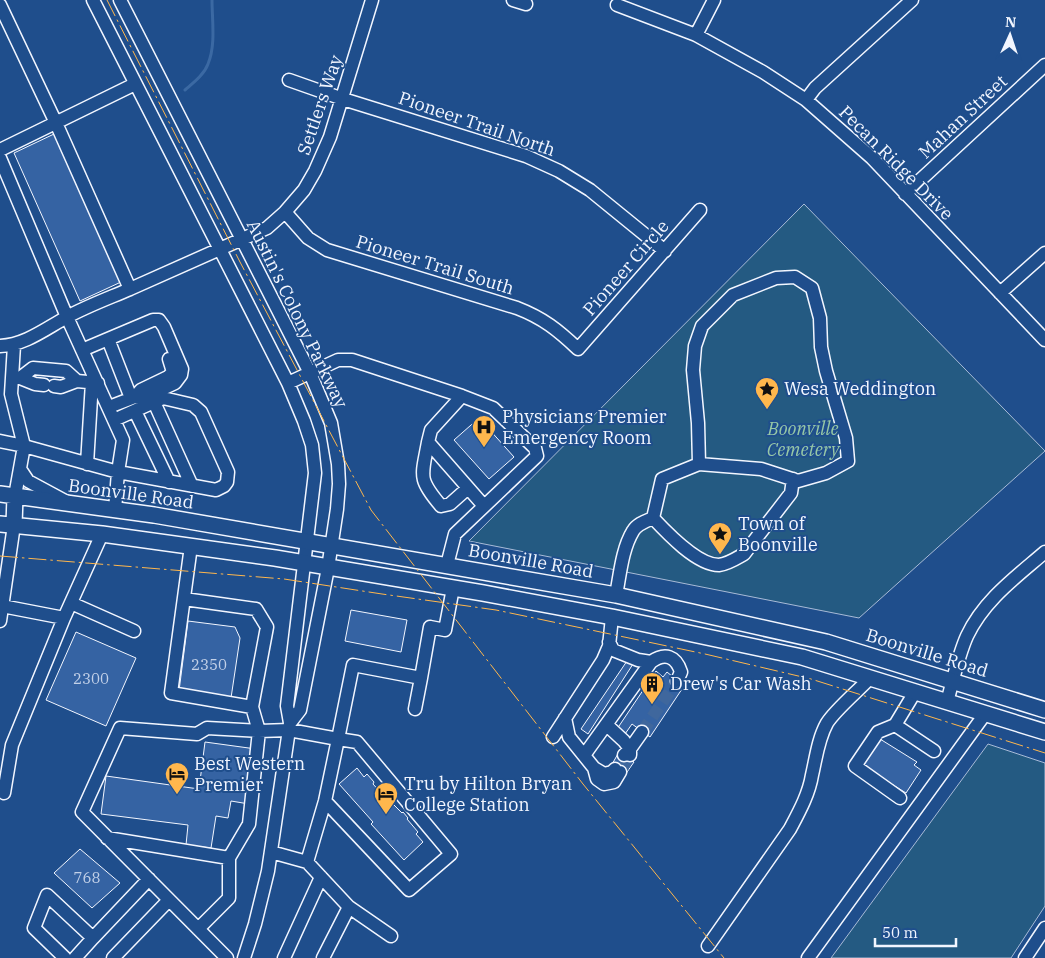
<svg xmlns="http://www.w3.org/2000/svg" width="1045" height="958" font-family="'IBM Plex Serif',serif">
<style>
.green{fill:#245a82;stroke:#a8bbd7}
.lines{fill:none;stroke-linecap:round;stroke-linejoin:round}
.stream{stroke:#3b69a3;stroke-width:3}
.building{fill:#3563a3;stroke:#f2f6ff}
.minor-tunnel{stroke:#3f679d;stroke-width:12;stroke-dasharray:12 6;stroke-linecap:butt}
.minor-casing{stroke:#f2f6ff;stroke-width:15}
.major-casing{stroke:#f2f6ff;stroke-width:18}
.minor{stroke:#1f4e8c;stroke-width:12}
.major{stroke:#1f4e8c;stroke-width:15}
.power{stroke:#ffb74d;stroke-width:1;stroke-dasharray:18 4 2.5 4;stroke-linecap:butt}
.labels{text-anchor:middle;stroke-width:4;stroke-linejoin:round;paint-order:stroke}
.number-label{font-size:15px;fill:#c3d1e8}
.street-label{font-size:18px;fill:#f2f6ff;stroke:#1f4e8c}
.poi-label{font-size:18px;fill:#f2f6ff;stroke:#1f4e8c;text-anchor:start}
.park-label{font-size:18px;font-style:italic;fill:#97c8a6;stroke:#1f4e8c}
</style>
<rect width="100%" height="100%" fill="#1f4e8c"/>
<path class="green" d="M804,204L1045,451L859,618L469,541Z
M988,744L1045,763V906L1011,958H831Z"/>
<g class="lines">
<path class="stream" d="M185,90C193,83 204,75 208,64C216,45 212,20 212,0"/>
</g>
<path class="building" d="M54,134L121,282L80,301L14,153Z
M479,418L514,457L489,479L454,440Z
M351,610L407,620L401,652L345,641Z
M188,621L235,627L240,638L231,698L179,691Z
M76,632L136,658L106,726L46,700Z
M627,661L633,664L588,734L581,729Z
M656,671L663,677L667,672L684,686L650,737L632,724L625,734L617,729Z
M880,739L917,762L914,765L921,770L906,793L863,766Z
M205,742L256,749L249,804L231,801L228,818L216,816L211,848L186,845L188,825L101,814L106,776L199,789Z
M619,752L634,762L625,775L611,766Z
M357,768L364,777L367,774L374,782L373,784L392,805L393,804L402,813L403,812L408,818L407,819L418,832L416,834L423,842L404,860L371,824L373,822L339,784Z
M80,849L120,883L92,908L54,873Z"/>
<g class="lines">
<path class="minor-tunnel" d="M642,732L677,681
M620,772L628,758"/>
<g class="minor-casing">
<path id="minor" d="M93,0L288,383L304,421L312,445L315,473L287,706L290,723L268,871L255,924L244,958
M120,0L310,373L331,423L338,464L339,484L337,509L328,568L300,710L290,723
M513,0L526,4
M0,5L56,123L130,289L267,228L285,212L304,190L315,171L330,137L372,0
M617,5L696,35L763,72L806,100L872,158L1045,340
M696,35L714,0
M289,80L343,99L526,156L559,171L590,190L665,251
M806,100L815,88L912,0
M0,150L135,84
M0,158L67,317L123,440L118,472L115,510
M905,194L1045,65
M285,212L308,238L327,250L517,308C543,318 558,330 578,349L700,210
M1000,293L1045,253
M108,339L153,320H159L164,327L182,369L181,375L175,383L143,398L135,397
M14,345L11,394L24,446L118,472L216,490L224,486L227,482L228,472L201,412L193,405L163,398L114,420
M0,346C25,345 45,329 67,317C87,306 109,298 130,289
M82,350L108,339L131,398
M13,378H20L33,368L66,371L77,381L98,383
M20,378L35,384L44,385
M288,383L338,360H352L462,396L493,408L535,448L537,456L455,534L447,565
M54,386L61,387L77,381
M462,396L431,430L428,442L484,506
M154,402L192,486
M109,407L135,397L141,390L168,377L173,372L169,359
M135,411L169,482
M0,441L24,446L15,496
M428,442C422,476 417,478 441,506L450,504L468,488
M87,464L92,382
M20,469L28,481L67,502
M653,518L662,479L699,464L761,469L798,481L826,473L848,461L846,438L826,371L821,347L820,318L812,288L795,277L776,278L733,295L702,326L695,346L693,370L698,423L699,464
M653,518C667,533 697,565 719,565C728,564 737,558 744,554L791,493L793,479
M191,546L171,693L252,707L259,731L249,824L229,858V898L198,929
M616,595C620,575 622,549 633,531C637,524 646,521 653,518
M184,599L256,609L267,627L252,707
M71,603L134,631
M2,606L64,618L102,534
M0,621L14,525
M609,642L613,650L638,660L651,662
M915,692L895,725L934,751
M947,702C953,681 958,656 967,636C984,600 1016,577 1045,552
M415,709L421,678
M565,718L569,737L594,768L604,774L612,772L615,769
M895,725L878,732L855,766L900,798
M605,728H610L624,741L630,749L624,755
M553,737L603,660L609,646L612,617
M585,754L651,662C665,652 676,656 681,672L677,681
M630,755V749L642,732
M594,768L597,779L604,784L614,782L620,772
M4,793L12,745L64,618
M107,838L229,858
M271,852L307,862L349,907L323,958
M307,862L325,801L338,739L357,742L451,854L409,890L325,801
M349,907L391,936
M708,946L790,829C799,812 809,794 812,775C816,758 818,739 827,723C836,709 858,691 870,678
M65,958L34,928L47,895L93,938L149,879
M75,958L93,938
M113,958L169,900
M227,958L82,812L120,728L197,734L207,728L259,731L289,730L338,739L353,665L421,678L430,627L445,630L453,588
M284,958L321,877
M808,958L985,714
M1025,958L1045,928"/>
</g>
<g class="major-casing">
<path id="major" d="M0,494L154,515L616,595L826,642L1045,710
M0,524L102,534L275,558L483,593L612,617L802,657L1045,732
M14,525L15,496"/>
</g>
<use href="#minor" class="minor"/>
<use href="#major" class="major"/>
<path class="power" d="M107,0L240,262L371,510L583,784L724,958
M0,556L284,579L382,594L496,610L705,654L811,679L1045,753"/>
</g>
<defs>
<g id="sight-pin" transform="scale(1.25)"><path d="M0 17L-7.5 6A9.5 9.5 0 1 1 7.5 6Z" fill="#ffb74d" stroke="#1f4e8c"/><path d="M0-6L1.8-2.2L6-1.7L2.9 1.2L3.7 5.4L0 3.3L-3.7 5.4L-2.9 1.2L-6-1.7L-1.8-2.2Z" fill="#111"/></g>
<g id="hospital-pin" transform="scale(1.25)"><path d="M0 17L-7.5 6A9.5 9.5 0 1 1 7.5 6Z" fill="#ffb74d" stroke="#1f4e8c"/><path d="M-5-5h3v3.5h4V-5h3V5h-3V1.5h-4V5h-3Z" fill="#111"/></g>
<g id="building-pin" transform="scale(1.25)"><path d="M0 17L-7.5 6A9.5 9.5 0 1 1 7.5 6Z" fill="#ffb74d" stroke="#1f4e8c"/><path d="M-4-6H4V6H1V3H-1V6H-4ZM-2.5-4.3h1.7v1.8h-1.7ZM.8-4.3h1.7v1.8H.8ZM-2.5-1h1.7V.8h-1.7ZM.8-1h1.7V.8H.8Z" fill="#111"/></g>
<g id="hotel-pin" transform="scale(1.25)"><path d="M0 17L-7.5 6A9.5 9.5 0 1 1 7.5 6Z" fill="#ffb74d" stroke="#1f4e8c"/><path d="M-6-4.5h1.5V1H6V5H4.5V3h-9V5H-6ZM-4 0a1.8 1.8 0 1 1 3.6 0ZM.5 0V-2.5h3Q6-2.5 6 0Z" fill="#111"/></g>
</defs>
<g fill-rule="evenodd">
<use href="#sight-pin" x="767" y="389"/>
<use href="#hospital-pin" x="484" y="427"/>
<use href="#sight-pin" x="720" y="534"/>
<use href="#building-pin" x="652" y="684"/>
<use href="#hotel-pin" x="177" y="774"/>
<use href="#hotel-pin" x="386" y="794"/>
</g>
<g class="labels">
<g class="number-label">
<text x="209" y="670">2350</text>
<text x="91" y="684">2300</text>
<text x="87" y="883">768</text>
</g>
<g class="street-label">
<text transform="translate(320 105) rotate(-71)" y="6">Settlers Way</text>
<text transform="translate(963 117) rotate(-43)" y="6">Mahan Street</text>
<text transform="translate(477 124) rotate(19)" y="6">Pioneer Trail North</text>
<text transform="translate(896 163) rotate(45)" y="6">Pecan Ridge Drive</text>
<text transform="translate(435 265) rotate(17)" y="6">Pioneer Trail South</text>
<text transform="translate(626 268) rotate(-49)" y="6">Pioneer Circle</text>
<text transform="translate(297 314) rotate(64)" y="6">Austin's Colony Parkway</text>
<text transform="translate(131 494) rotate(8)" y="6">Boonville Road</text>
<text transform="translate(531 561) rotate(10)" y="6">Boonville Road</text>
<text transform="translate(927 653) rotate(17)" y="6">Boonville Road</text>
</g>
<g class="poi-label">
<text x="784" y="395">Wesa Weddington</text>
<text x="502" y="423">Physicians Premier<tspan x="502" dy="21">Emergency Room</tspan></text>
<text x="738" y="530">Town of<tspan x="738" dy="21">Boonville</tspan></text>
<text x="670" y="690">Drew's Car Wash</text>
<text x="194" y="770">Best Western<tspan x="194" dy="21">Premier</tspan></text>
<text x="404" y="790">Tru by Hilton Bryan<tspan x="404" dy="21">College Station</tspan></text>
</g>
<g class="park-label">
<text x="803" y="435">Boonville<tspan x="803" dy="21">Cemetery</tspan></text>
</g>
</g>
<g transform="translate(1010 35) rotate(3)" stroke="#1f4e8c" stroke-width="4" paint-order="stroke">
<path d="M0-4L9 19L0 12L-9 19Z" fill="#f2f6ff"/>
<text y="-8" font-size="14" font-weight="bold" text-anchor="middle" fill="#f2f6ff">N</text>
</g>
<path d="M875 938v8h81v-8" fill="none" stroke="#f2f6ff" stroke-width="2.5"/>
<text x="882" y="938" font-size="15" fill="#f2f6ff" stroke="#1f4e8c" stroke-width="4" paint-order="stroke">50 m</text>
</svg>
